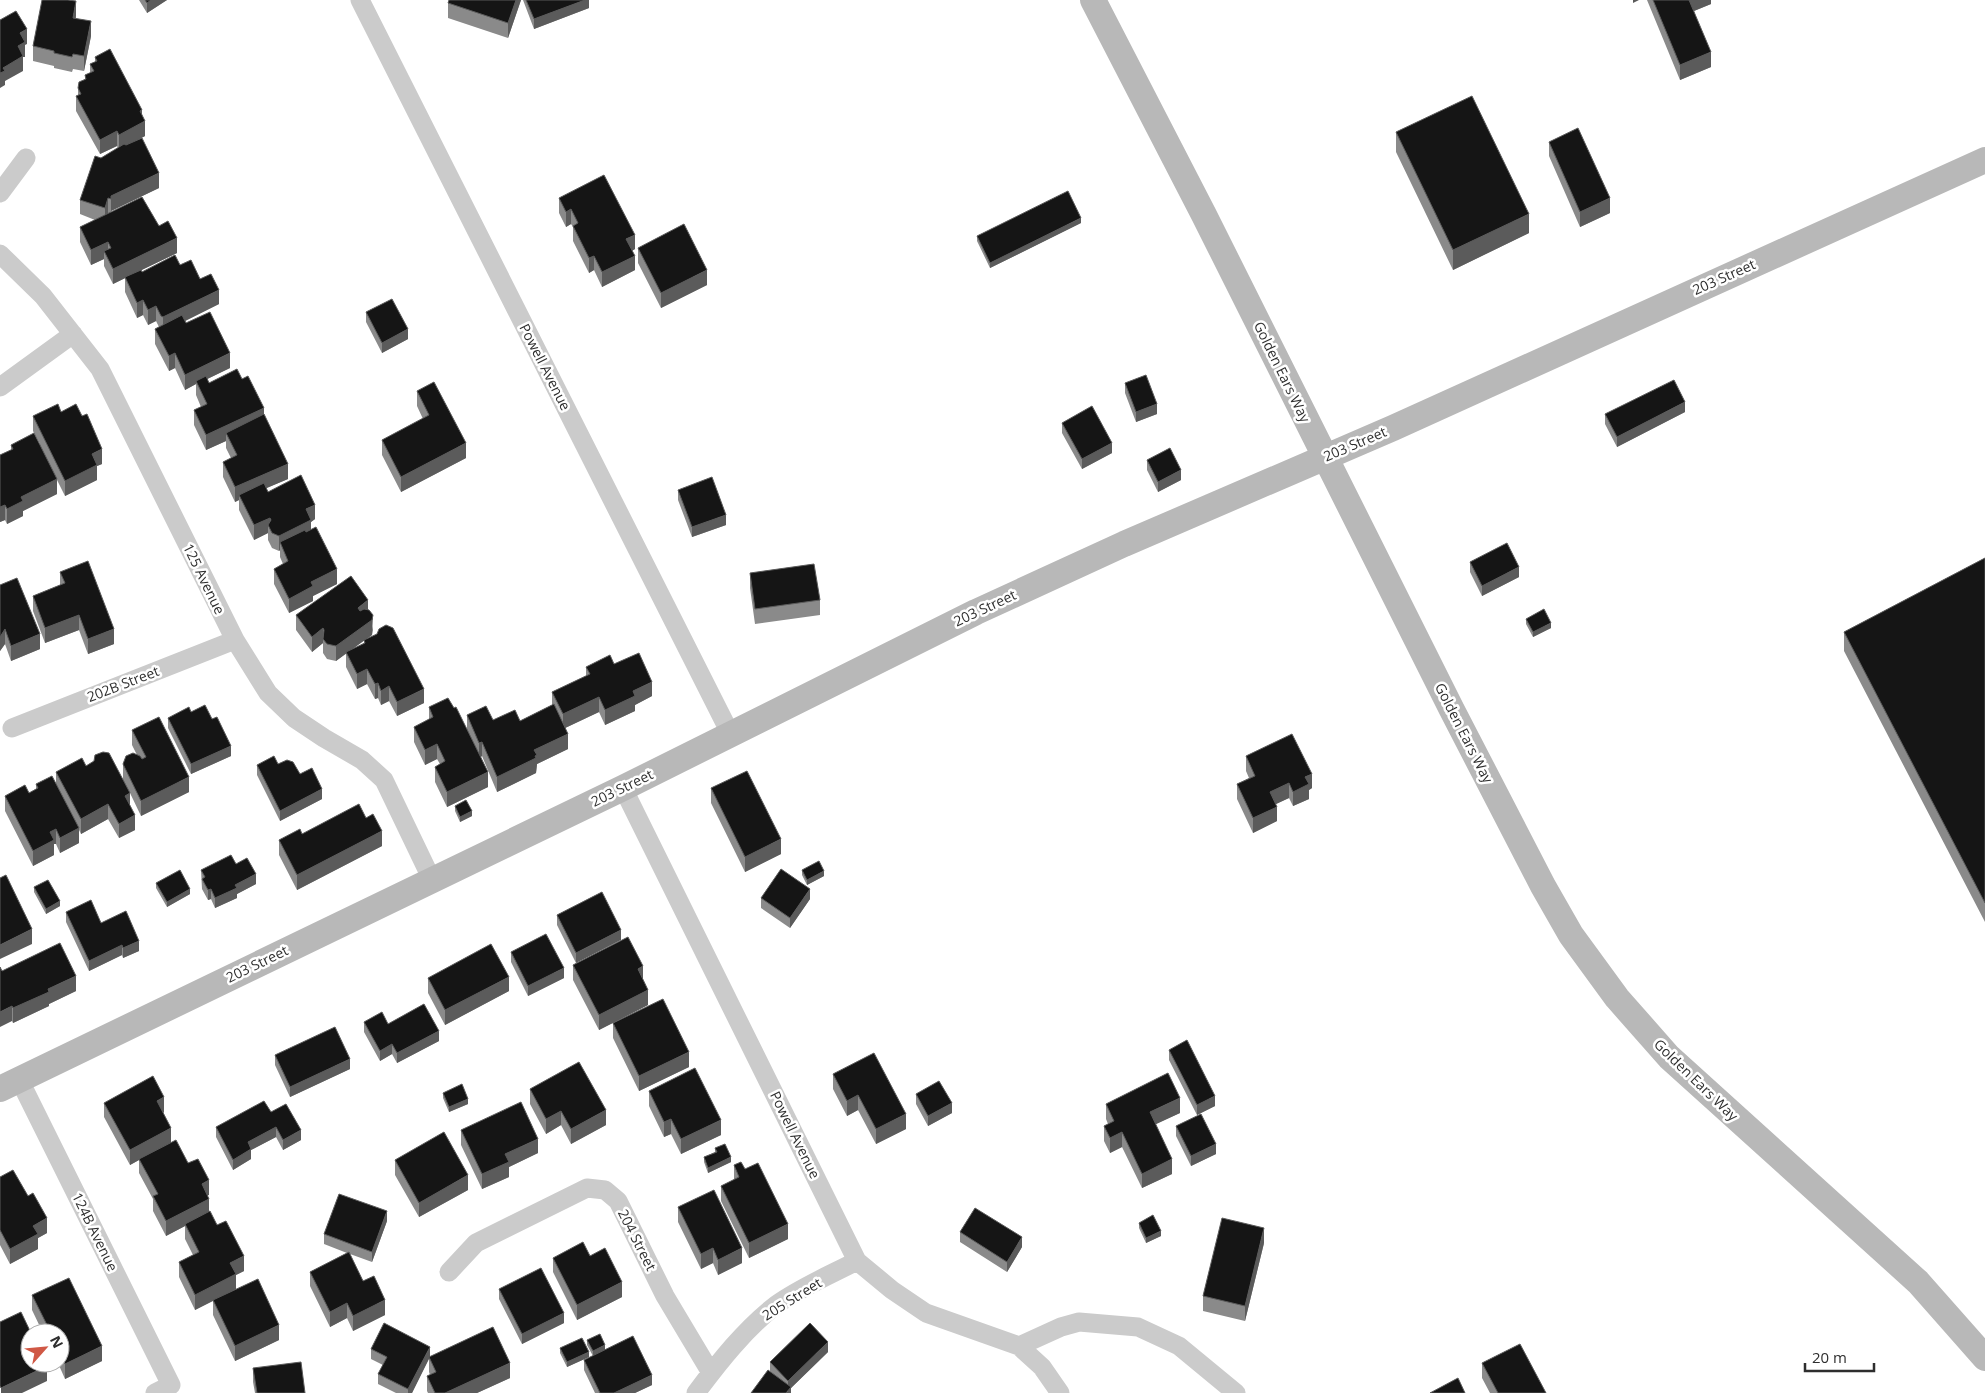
<svg xmlns="http://www.w3.org/2000/svg" width="1985" height="1393" font-family="'Open Sans',sans-serif">
<style>
.lines{fill:none;stroke-linecap:round;stroke-linejoin:round}
.minor{stroke:#cbcbcb;stroke-width:19}
.secondary{stroke:#b8b8b8;stroke-width:26}
.wall{fill:#8a8a8a;fill-rule:evenodd}
.shaded-wall{fill:#5b5b5b}
.building{fill:#151515;stroke:#5b5b5b}
.labels{text-anchor:middle;stroke-width:5;stroke-linejoin:round;paint-order:stroke}
.street-label{font-size:14px;fill:#2e2e2e;stroke:#fff}
</style>
<rect width="100%" height="100%" fill="#fff"/>
<g class="lines">
<path class="minor" d="M360,0L731,735
M0,193L26,158
M0,254L43,296L100,369L235,640L268,693L294,718L324,738L362,760L384,780L432,880
M0,387L73,334
M12,728L235,640
M623,788L857,1261L892,1290L926,1313L1019,1346L1042,1367L1060,1393
M19,1079L171,1385L155,1393
M449,1272L476,1243L587,1188L605,1190L618,1201L665,1296L711,1373
M1019,1346L1061,1327L1079,1322L1138,1327L1179,1346L1236,1393
M696,1393C719,1362 745,1329 776,1305C801,1287 830,1275 857,1261"/>
<path class="secondary" d="M1093,0L1204,215L1452,710L1543,886L1571,935L1617,998L1669,1057L1918,1282L1985,1358
M0,1089L623,788L976,612L1124,544L1393,428L1985,160"/>
</g>
<path class="wall" d="M139,0H167L147,13Z
M449,0H521L508,38L448,18V3Z
M523,0H589V8L534,29Z
M1647,0H1711V4L1694,11L1711,67L1680,80Z
M76,16V18L91,36L84,71L73,69L72,72L54,68V66L33,61V46Z
M95,57L142,114L145,136L136,141L159,188L111,211V212L159,226L177,253L141,270L142,272L180,265L200,279L219,304L185,321L186,323L230,368L207,379L209,383L242,379L264,414L288,479L266,488L268,492L315,519L311,522V530L337,584L313,596V601L289,613L274,584V569L283,564L280,557V550L279,551L272,548L268,540V533L254,540L239,510V500L235,502L223,477V462L231,458L226,448V441L206,450L194,425V410L201,407L196,395V384L185,390L175,368L169,371L155,344V329L159,327L156,321L148,325L143,315L137,318L125,292V278L113,284L104,266V259L91,265L80,242V227L95,220L80,214V200L101,158L118,148L117,146L100,154L76,111V96H78V88L85,79V75L90,73V64L95,62Z
M1396,132L1529,233L1453,270L1396,152Z
M1549,142L1610,213L1580,227L1549,156Z
M559,198L635,249L632,251L635,270L602,287L594,270L589,273L573,241V227L571,224L566,227L559,213Z
M1081,223L990,268L977,241V236Z
M638,248L707,285L661,308L638,263Z
M366,312L408,339L382,353L366,322Z
M1125,383L1157,414L1136,422L1125,393Z
M417,391L466,458L401,492L382,455V440L423,419L417,406Z
M61,412L102,464L97,466V480L65,496L57,480V494L23,511V516L7,524L5,520L0,522V455L11,450V445L40,444L33,431V416Z
M1685,412L1617,447L1605,424V414Z
M1062,423L1112,453L1082,469L1062,433Z
M1147,460L1181,480L1158,492L1147,470Z
M678,490L726,525L692,537L678,500Z
M1985,558V922L1844,651V632Z
M1470,562L1519,577L1482,596L1470,572Z
M60,572L114,644L88,654L79,630L45,643L33,611V596L60,585Z
M750,573L820,600V615L755,624L750,588Z
M0,585L40,649L11,661L5,644L0,651Z
M368,610L373,630L372,635L365,640L424,703L397,716L389,701L381,705L378,698L375,699L367,684L357,689L346,667V653L336,661L327,659L323,653V643L312,652L296,630V615ZM364,640V643L351,650Z
M1526,619L1551,628L1533,637L1526,624Z
M614,664L652,696L635,705V711L605,725L599,712L565,728L568,749L537,764L536,773L497,792L482,756L481,757L488,787L447,807L435,782V767L440,764L437,759L425,765L414,742V727L429,720V707L454,708L467,729V715L493,720L520,721L552,705V692L586,676V667Z
M191,712L212,719L231,756L191,774L168,728V718Z
M132,730L189,792L141,816L130,793V805L135,830L119,838L108,819L81,834L79,830V843L60,853L56,844H54V855L33,866L5,811V796L29,793L36,789V784L56,783V772L86,766L123,779V764L137,755L132,745Z
M1246,756L1312,788L1309,790V799L1293,806L1289,798L1275,804L1277,821L1253,833L1237,799V784L1249,778L1246,771Z
M278,764L300,774L322,799L280,821L257,775V765Z
M711,788L781,854L745,872L711,803Z
M455,806L472,816L460,822L455,811Z
M366,818L382,846L297,890L279,855V840L302,834Z
M236,864L256,884L237,894V898L215,908L211,899L208,900L202,889L201,870Z
M802,870L824,876L807,885L802,875Z
M156,883L190,894L167,907L156,888Z
M34,887L60,906L46,914L34,892Z
M602,892L576,963L557,925V915Z
M761,898L810,899L790,928L761,908Z
M66,912L101,923L139,951L123,958L122,955L89,971L66,922Z
M511,952L564,978L528,996L511,962Z
M573,965L643,980L648,1005L599,1030L573,980Z
M2,971L76,991L49,1004V1006L13,1023L12,1021Z
M428,978L509,991L445,1025L428,993Z
M364,1022L388,1024L439,1041L397,1063L392,1054L380,1061L364,1032Z
M613,1023L689,1067L639,1091L613,1038Z
M1169,1050L1215,1106L1197,1115L1169,1060Z
M275,1055L350,1069L290,1097L275,1065Z
M833,1074L906,1129L876,1144L858,1110L847,1116L833,1089Z
M530,1089L606,1125L571,1144L561,1125L546,1134L530,1104Z
M649,1091L721,1135L681,1154L671,1134L664,1137L649,1106Z
M443,1093L468,1104L449,1112L443,1098Z
M916,1094L952,1113L928,1126L916,1104Z
M104,1103L164,1112L163,1113L171,1142L188,1163L209,1195H208L209,1211L244,1271L236,1275V1289L279,1340L235,1361L213,1315V1301L195,1310L179,1277V1262L193,1255L185,1239V1226L166,1236L153,1211V1199L139,1173V1160L130,1165L104,1117Z
M1106,1104L1180,1113L1155,1124L1172,1174L1142,1188L1122,1147L1110,1153L1104,1141V1126L1108,1124L1106,1119Z
M271,1112L301,1140L283,1150L276,1137L251,1150V1159L233,1170L216,1137V1127Z
M1176,1126L1216,1154L1191,1166L1176,1136Z
M461,1130L538,1153L509,1167V1177L482,1189L461,1145Z
M715,1148L731,1162L708,1173L704,1162V1157L715,1152Z
M395,1160L468,1190L419,1217L395,1175Z
M734,1165L745,1169L788,1239L749,1258L721,1201V1186L734,1180Z
M0,1177L47,1233L38,1238V1249L10,1264L0,1245Z
M678,1207L742,1263L718,1275L713,1263L701,1269L678,1222Z
M387,1221L372,1262L350,1254L363,1281L385,1315L353,1331L347,1318L330,1327L310,1286V1272L347,1253L324,1244V1234Z
M1139,1223L1161,1236L1146,1243L1139,1228Z
M960,1232L1022,1247L1007,1272L960,1242Z
M1264,1243L1245,1321L1203,1311V1296Z
M553,1258L622,1297L577,1320L553,1272Z
M499,1289L564,1323L522,1344L499,1299Z
M32,1295L102,1361L65,1379L58,1363H60V1333H43L32,1310Z
M587,1340L605,1350L652,1385L635,1393H595L584,1370V1360L593,1356L587,1345Z
M560,1348L589,1357L567,1367L560,1353Z
M371,1349L430,1357H429L510,1378L477,1393H428L427,1391V1376L430,1375L429,1372V1358L412,1393H396L378,1384V1374L383,1365L371,1359Z
M828,1352L791,1388V1393L770,1371V1362Z
M1482,1363L1546,1393H1490L1482,1378Z
M253,1368L305,1393H255L253,1382Z"/>
<path class="shaded-wall" d="M151,0H167L147,13V3Z
M516,0H521L508,38V23Z
M585,0H589V8L534,29V19Z
M1633,0H1639L1633,3Z
M1689,0H1711V4L1689,13Z
M76,1V16L73,33V18Z
M91,21V36L84,71V56Z
M27,29V44L25,45V57H23V71L5,81V85L0,88V73L18,46L20,33Z
M1711,52V67L1680,80V65Z
M142,110V123L145,121V136L119,150V135L140,111Z
M117,131V146L100,154V140Z
M159,173V188L111,211V214V196Z
M108,198V213L105,223V208Z
M1610,198V213L1580,227V212Z
M571,209V224L566,227V212Z
M1529,214V233L1453,270V250Z
M1081,218V223L990,268V263Z
M635,235V249L626,254V239Z
M177,238V253L113,284V269Z
M108,242V257L104,251V259L91,265V250Z
M594,256V270L589,273V258Z
M635,256V270L602,287V272Z
M707,270V285L661,308V293Z
M219,290V304L163,332V317Z
M143,300V315L137,318V303Z
M156,306V321L148,325V310Z
M408,329V339L382,353V343Z
M175,353V368L169,371V356Z
M230,353V368L197,384L196,381V384L185,390V375Z
M1685,402V412L1617,447V437Z
M1157,404V414L1136,422V412Z
M264,408V423L226,433V441L206,450V435Z
M466,443V458L401,492V477Z
M1112,443V453L1082,469V459Z
M102,449V464L97,466V480L65,496V481L92,454Z
M288,464V479L241,499L239,495V500L235,502V487Z
M1181,470V480L1158,492V482Z
M57,479V494L23,511V516L7,524V509L21,497Z
M5,505V520L0,522V507Z
M315,505V519L311,522V535L280,542V550L279,551V536L306,509Z
M726,515V525L692,537V527Z
M270,518V528L268,525V533L254,540V525Z
M1519,567V577L1482,596V586Z
M337,569V584L313,596V601L289,613V599L311,582Z
M368,600V615L358,623V608Z
M79,615V630L45,643V628Z
M373,615L372,635L336,661V646Z
M1551,623V628L1533,637V632Z
M323,628V643L312,652V637Z
M5,629V644L0,651V637Z
M114,629V644L88,654V639Z
M40,634V649L11,661V646Z
M367,669V684L357,689V674Z
M652,682V696L635,705V711L605,725V710L633,691Z
M378,683V698L375,699V684Z
M389,686V701L381,705V691Z
M424,689V703L397,716V702Z
M599,697V712L563,729V714Z
M568,734V749L537,764L536,773L497,792V777L534,750Z
M482,742V756L479,758V743Z
M437,744V759L425,765V750Z
M231,746V756L191,774V764Z
M488,772V787L447,807V792Z
M1312,774V788L1309,790V799L1293,806V792L1305,777Z
M189,777V792L141,816V801Z
M1289,783V798L1270,807V792Z
M322,789V799L280,821V811Z
M130,793V808L125,796Z
M108,804V819L81,834V819Z
M1277,807V821L1253,833V818Z
M472,811V816L460,822V817Z
M135,815V830L119,838V824Z
M79,828V843L60,853V838Z
M56,829V844H54V855L33,866V851L50,832Z
M382,831V846L297,890V875Z
M781,839V854L745,872V857Z
M824,871V876L807,885V880Z
M256,874V884L237,894V898L215,908V898L235,885Z
M190,889V894L167,907V902Z
M211,889V899L208,900V890Z
M810,889V899L790,928V918Z
M60,901V906L46,914V909Z
M32,929V944L0,959V945Z
M621,930V940L576,963V953Z
M139,941V951L123,958V948Z
M122,945V955L89,971V961Z
M643,966V981L638,969Z
M564,968V978L528,996V986Z
M76,976V991L49,1004V1006L13,1023V1008L48,989Z
M509,977V991L445,1025V1010Z
M648,990V1005L599,1030V1015Z
M12,1006V1021L0,1027V1012Z
M439,1031V1041L397,1063V1053Z
M392,1044V1054L380,1061V1051Z
M689,1052V1067L639,1091V1076Z
M350,1059V1069L290,1097V1087Z
M858,1095V1110L847,1116V1101Z
M1215,1096V1106L1197,1115V1105Z
M164,1097V1112L157,1116V1101Z
M1180,1098V1113L1150,1127V1112Z
M468,1099V1104L449,1112V1107Z
M952,1103V1113L928,1126V1116Z
M606,1110V1125L571,1144V1129Z
M561,1111V1125L546,1134V1119Z
M906,1114V1129L876,1144V1129Z
M671,1119V1134L664,1137V1122Z
M721,1120V1135L681,1154V1139Z
M276,1127V1137L251,1150V1159L233,1170V1160L248,1142Z
M171,1128V1143L139,1159V1160L130,1165V1150Z
M301,1130V1140L283,1150V1140Z
M1122,1132V1147L1110,1153V1138Z
M538,1139V1153L509,1167V1177L482,1189V1174L505,1154Z
M1216,1144V1154L1191,1166V1156Z
M731,1157V1162L708,1173V1168Z
M1172,1159V1174L1142,1188V1174Z
M468,1175V1190L419,1217V1203Z
M209,1180V1195L202,1198V1184Z
M209,1199V1213L185,1224V1226L166,1236V1221Z
M387,1211V1221L372,1262V1252Z
M47,1218V1233L38,1238V1249L10,1264V1249L33,1226Z
M788,1224V1239L749,1258V1243Z
M1264,1228V1243L1245,1321V1306Z
M1161,1231V1236L1146,1243V1238Z
M1022,1237V1247L1007,1272V1262Z
M713,1248V1263L701,1269V1254Z
M742,1248V1263L718,1275V1260Z
M244,1256V1271L236,1275V1289L195,1310V1295L230,1263Z
M622,1282V1297L577,1320V1305Z
M385,1300V1315L353,1331V1316Z
M347,1303V1318L330,1327V1312Z
M564,1313V1323L522,1344V1334Z
M279,1325V1340L235,1361V1346Z
M828,1342V1352L791,1388V1393H786L788,1391V1381Z
M605,1345V1350L593,1356V1351Z
M102,1346V1361L65,1379V1364Z
M430,1347V1357L412,1393H408V1389Z
M589,1352V1357L567,1367V1362Z
M510,1363V1378L477,1393H445Z
M47,1366V1381L22,1393H1V1388Z
M652,1375V1385L635,1393H614Z"/>
<path class="building" d="M42,0H68L76,1L73,18L91,21L84,56L73,54L72,57L54,53V51L33,46Z
M145,0H151L147,3Z
M449,0H516L508,23L448,3Z
M526,0H585L534,19Z
M1653,0H1689L1711,52L1680,65Z
M16,11L27,29L20,33L25,42L18,46L23,56L3,68L5,71L0,73V20Z
M110,49L142,110L140,111L145,121L119,135L117,131L100,140L76,96L81,94L78,88L79,82L86,79L85,75L94,71L90,64L97,61L95,57Z
M1472,96L1529,214L1453,250L1396,132Z
M1578,128L1610,198L1580,212L1549,142Z
M142,138L159,173L111,196V199L108,198L105,208L80,200L95,156L101,158L124,144L126,145Z
M604,175L635,235L626,239L635,256L602,272L594,256L589,258L573,226L578,223L571,209L566,212L559,198Z
M1068,191L1081,218L990,263L977,236Z
M142,197L159,226L168,221L177,238L113,269L104,251L111,248L108,242L91,250L80,227Z
M684,224L707,270L661,293L638,248Z
M175,255L180,265L191,260L200,279L211,274L219,290L163,317L161,316L156,306L148,310L143,300L137,303L125,277L141,270L142,272Z
M392,299L408,329L382,343L366,312Z
M210,312L230,353L185,375L175,353L169,356L155,329L182,315L186,323Z
M237,369L242,379L248,376L264,408L206,435L194,410L207,404L196,381L206,376L209,383Z
M1146,375L1157,404L1136,412L1125,383Z
M1674,380L1685,402L1617,437L1605,414Z
M434,382L466,443L401,477L382,440L429,415L417,391Z
M58,404L61,412L76,404L82,416L87,414L102,449L92,454L97,465L65,481L33,416Z
M1092,406L1112,443L1082,459L1062,423Z
M264,414L288,464L235,487L223,462L237,455L226,433Z
M34,433L57,479L21,497L23,501L7,509L5,505L0,507V455L13,449L11,445Z
M1170,448L1181,470L1158,482L1147,460Z
M301,475L315,505L306,509L311,520L279,536L272,533L268,525L271,520L270,518L254,525L239,495L264,483L268,492Z
M712,477L726,515L692,527L678,490Z
M316,527L337,569L311,582L313,586L289,599L274,569L288,561L280,542L305,530L306,532Z
M1507,543L1519,567L1482,586L1470,562Z
M1985,558V903L1844,632Z
M88,561L114,629L88,639L79,615L45,628L33,596L65,583L60,572Z
M814,564L820,600L755,609L750,573Z
M351,576L368,600L358,608L360,611L364,609L369,610L373,615L372,620L336,646L327,644L323,639L324,630L323,628L312,637L296,615Z
M17,578L40,634L11,646L5,629L0,637V585Z
M1544,609L1551,623L1533,632L1526,619Z
M386,625L393,628L424,689L397,702L389,686L381,691L378,683L375,684L367,669L357,674L346,652L365,643L364,640L377,634L379,629Z
M639,653L652,682L633,691L635,696L605,710L599,697L563,714L552,692L590,674L586,667L610,655L614,664Z
M448,698L454,708L456,707L488,772L447,792L435,767L445,761L437,744L425,750L414,727L433,717L429,707Z
M554,704L568,734L534,750L537,755L535,756L536,758L497,777L482,742L479,743L467,715L486,706L493,720L515,710L520,721Z
M205,705L212,719L217,717L231,746L191,764L168,718L189,707L191,712Z
M159,717L189,777L141,801L123,764L126,756L133,753L140,756L142,759L146,757L132,730Z
M1292,734L1312,774L1305,777L1309,784L1293,792L1289,783L1270,792L1277,807L1253,818L1237,784L1255,776L1246,756Z
M103,752L109,753L130,793L125,796L135,815L119,824L108,804L81,819L56,772L82,758L86,766L94,761L95,755Z
M274,756L278,764L287,760L293,762L300,774L312,768L322,789L280,811L257,765Z
M747,771L781,839L745,857L711,788Z
M52,776L79,828L60,838L56,829L50,832L54,840L33,851L5,796L25,785L29,793L38,788L36,784Z
M466,800L472,811L460,817L455,806Z
M359,804L366,818L373,814L382,831L297,875L279,840L300,829L302,834Z
M231,855L236,864L247,858L256,874L235,885L237,888L215,898L211,889L208,890L202,879L205,877L201,870Z
M819,861L824,871L807,880L802,870Z
M781,869L810,889L790,918L761,898Z
M180,870L190,889L167,902L156,883Z
M6,875L32,929L0,945V878Z
M48,880L60,901L46,909L34,887Z
M602,892L621,930L576,953L557,915Z
M91,900L101,923L126,911L139,941L123,948L122,945L89,961L66,912Z
M546,934L564,968L528,986L511,952Z
M628,937L643,966L638,969L648,990L599,1015L573,965Z
M60,943L76,976L48,989L49,992L13,1008L12,1006L0,1012V967L2,971Z
M491,944L509,977L445,1010L428,978Z
M663,999L689,1052L639,1076L613,1023Z
M424,1004L439,1031L397,1053L392,1044L380,1051L364,1022L382,1012L388,1024Z
M335,1027L350,1059L290,1087L275,1055Z
M1187,1040L1215,1096L1197,1105L1169,1050Z
M874,1053L906,1114L876,1129L858,1095L847,1101L833,1074Z
M579,1062L606,1110L571,1129L561,1111L546,1119L530,1089Z
M695,1068L721,1120L681,1139L671,1119L664,1122L649,1091Z
M1168,1073L1180,1098L1150,1112L1172,1159L1142,1174L1122,1132L1110,1138L1104,1126L1114,1121L1106,1104Z
M153,1076L164,1097L157,1101L171,1128L130,1150L104,1103Z
M939,1081L952,1103L928,1116L916,1094Z
M462,1084L468,1099L449,1107L443,1093Z
M264,1101L271,1112L286,1104L301,1130L283,1140L276,1127L248,1142L251,1149L233,1160L216,1127Z
M521,1102L538,1139L505,1154L509,1162L482,1174L461,1130Z
M1201,1114L1216,1144L1191,1156L1176,1126Z
M444,1132L468,1175L419,1203L395,1160Z
M176,1140L188,1163L198,1159L209,1180L202,1184L209,1199L166,1221L153,1196L158,1194L139,1159Z
M725,1144L731,1157L708,1168L704,1157L717,1152L715,1148Z
M741,1162L745,1169L758,1163L788,1224L749,1243L721,1186L739,1177L734,1165Z
M13,1170L28,1196L33,1193L47,1218L33,1226L38,1234L10,1249L0,1230V1177Z
M714,1190L742,1248L718,1260L713,1248L701,1254L678,1207Z
M339,1194L387,1211L372,1252L324,1234Z
M975,1208L1022,1237L1007,1262L960,1232Z
M210,1211L217,1225L226,1221L244,1256L230,1263L236,1274L195,1295L179,1262L199,1252L185,1224Z
M1153,1215L1161,1231L1146,1238L1139,1223Z
M1222,1218L1264,1228L1245,1306L1203,1296Z
M583,1242L590,1256L605,1248L622,1282L577,1305L553,1258Z
M349,1252L363,1281L374,1276L385,1300L353,1316L347,1303L330,1312L310,1272Z
M541,1268L564,1313L522,1334L499,1289Z
M69,1278L102,1346L65,1364L60,1352V1333H51L32,1295Z
M258,1279L279,1325L235,1346L213,1300Z
M21,1312L31,1333H30V1363H45L47,1366L1,1388L0,1386V1322Z
M384,1323L430,1347L408,1389L378,1374L387,1357L371,1349Z
M810,1323L828,1342L788,1381L770,1362Z
M493,1327L510,1363L445,1393H435L427,1376L436,1372L429,1357Z
M600,1334L605,1345L593,1351L587,1340Z
M633,1336L652,1375L614,1393H600L584,1360Z
M582,1338L589,1352L567,1362L560,1348Z
M1520,1344L1546,1393H1498L1482,1363Z
M301,1362L305,1393H257L253,1368Z
M768,1370L791,1387L786,1393H751Z
M1458,1378L1465,1393H1430Z"/>
<g class="labels">
<g class="street-label">
<text transform="translate(1724 277) rotate(-24)" y="5">203 Street</text>
<text transform="translate(545 367) rotate(63)" y="5">Powell Avenue</text>
<text transform="translate(1282 372) rotate(64)" y="5">Golden Ears Way</text>
<text transform="translate(1355 444) rotate(-23)" y="5">203 Street</text>
<text transform="translate(204 579) rotate(64)" y="5">125 Avenue</text>
<text transform="translate(985 608) rotate(-25)" y="5">203 Street</text>
<text transform="translate(123 684) rotate(-21)" y="5">202B Street</text>
<text transform="translate(1464 733) rotate(63)" y="5">Golden Ears Way</text>
<text transform="translate(622 788) rotate(-26)" y="5">203 Street</text>
<text transform="translate(257 964) rotate(-26)" y="5">203 Street</text>
<text transform="translate(1696 1080) rotate(44)" y="5">Golden Ears Way</text>
<text transform="translate(795 1135) rotate(64)" y="5">Powell Avenue</text>
<text transform="translate(95 1232) rotate(64)" y="5">124B Avenue</text>
<text transform="translate(637 1240) rotate(63)" y="5">204 Street</text>
<text transform="translate(792 1299) rotate(-32)" y="5">205 Street</text>
</g>
</g>
<g transform="translate(45 1348) rotate(63)"><circle r="24" fill="#ffffff" stroke="#ababab"/>
<path d="M0-4L9 19L0 12L-9 19Z" fill="#d05845"/>
<text y="-8" font-size="14" font-weight="bold" text-anchor="middle" fill="#2e2e2e">N</text>
</g>
<path d="M1805 1363v8h69v-8" fill="none" stroke="#2e2e2e" stroke-width="2.5"/>
<text x="1812" y="1363" font-size="15" fill="#2e2e2e" stroke="#ffffff" stroke-width="4" paint-order="stroke">20 m</text>
</svg>
